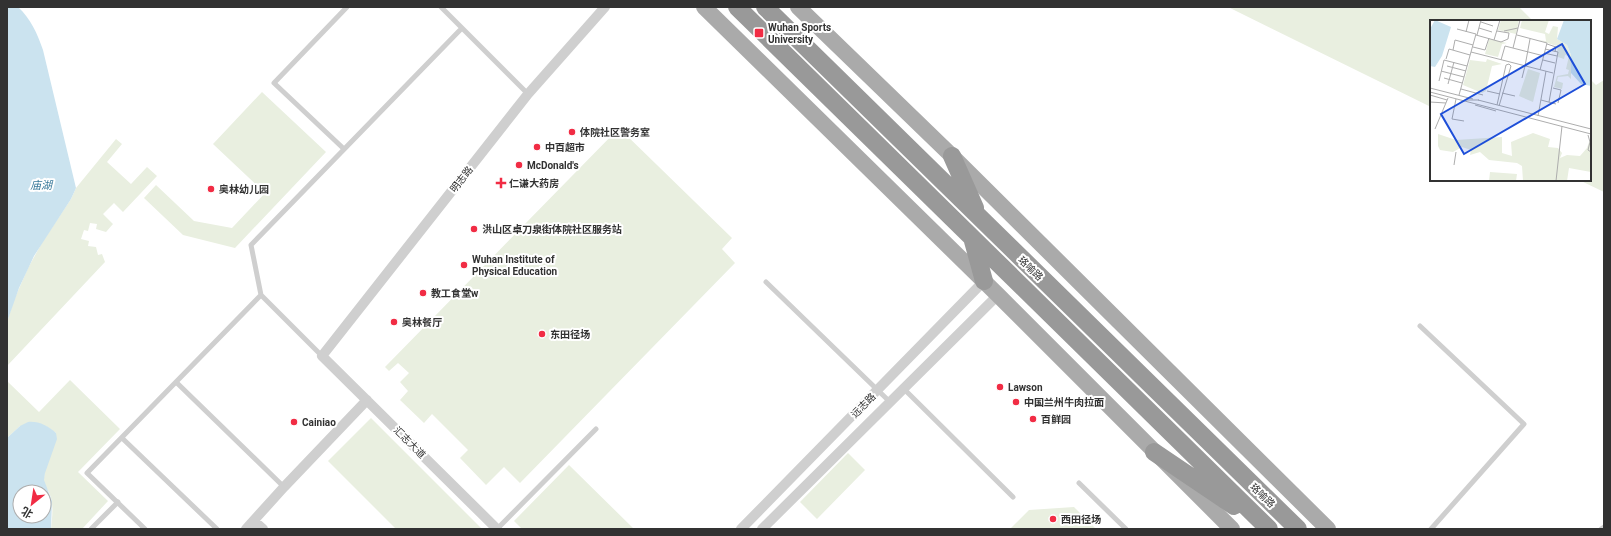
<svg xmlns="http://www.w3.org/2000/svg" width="1611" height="536" font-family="Roboto,'Noto Sans SC',sans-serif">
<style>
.green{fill:#e9efe0}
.water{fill:#cbe3ef;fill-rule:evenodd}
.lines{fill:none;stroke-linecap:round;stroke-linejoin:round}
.lane{stroke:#cfcfcf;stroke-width:5}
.street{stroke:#cfcfcf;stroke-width:10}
.primary{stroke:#aaa;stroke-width:16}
.highway{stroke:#999;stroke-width:18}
.poi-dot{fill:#f12c44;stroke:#fff;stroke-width:1.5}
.labels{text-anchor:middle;stroke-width:4;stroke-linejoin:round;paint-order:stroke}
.poi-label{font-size:10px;font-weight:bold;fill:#323232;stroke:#fff;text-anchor:start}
.street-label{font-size:10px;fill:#323232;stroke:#fff}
.water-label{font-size:11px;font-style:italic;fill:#397a9b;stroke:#fff}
.inset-road{fill:none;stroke:#adadad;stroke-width:1}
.view{fill:#1d4ed8;fill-opacity:0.15;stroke:#1d4ed8;stroke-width:2}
.inset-edge{fill:none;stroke:#323232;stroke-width:2}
</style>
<rect width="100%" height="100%" fill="#fff"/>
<path class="green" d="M1228,7H1519L1533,21H1431V107Z
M1590,79L1596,85L1604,80V192L1579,180H1590Z
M262,92L326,152L235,248L183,235L144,198L156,185L194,221L232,228L265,193L213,144Z
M619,128L732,238L722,249L735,263L520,483L504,467L486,485L460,458L468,450L432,414L424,423L400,400L408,391L400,382L409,373L398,363L389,371L385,367Z
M116,139L122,144L107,162L131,184L147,167L157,176L123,212L114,203L103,214L113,224L106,232L96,229L97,224L90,223L88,231L84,230L81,239L89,241L88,246L96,247L98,255L102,254L105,262L7,366V322L14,300L28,268L43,241L71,199L76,188Z
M70,380L120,429L78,472L108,501L82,529H51C52,519 54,505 50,495C48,489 43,485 44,478C45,462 55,449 56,433L46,426H20L7,438V381L39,412Z
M371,418L482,529H396L328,461Z
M848,453L865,470L817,519L800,502Z
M569,465L634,529H522L514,521Z
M1074,507L1096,529H1010L1029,510Z"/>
<path class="water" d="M7,7H18C31,19 37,33 43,50L76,188L71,199L34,256L19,288L7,322Z
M28,422C39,421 48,426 56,433L57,439L45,473L44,480L52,501L51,529H7V438L20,426ZM20,492H44V516H20Z"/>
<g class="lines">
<path class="lane" d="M441,7L528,94
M344,149L274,83L347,7
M766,282L890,402
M1420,326L1524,424L1431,529
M322,356L261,295L251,245L462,28
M176,382L284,487
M904,389L1013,497
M122,438L217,529
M1079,483L1126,529
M91,529L118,502
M145,529L87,473L261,295
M497,529L596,429
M1601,529L1604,527"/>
<path class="street" d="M254,521L263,529
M246,529L284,487L367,400
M497,529L322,356L528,94L605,7
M741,529L984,281
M762,529L998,295"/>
<path class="primary" d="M704,7L998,295L1232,529
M798,7L952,156L1328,529"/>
<path class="highway" d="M737,7L1269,529
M765,7L1298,529
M952,156L975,208
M973,241L984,281
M1154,452L1234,506"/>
</g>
<g class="poi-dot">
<rect x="754" y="28" width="10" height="10" rx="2"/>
<circle cx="572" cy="132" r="4"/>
<circle cx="537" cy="147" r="4"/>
<circle cx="519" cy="165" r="4"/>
<path d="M499 177h4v4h4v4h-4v4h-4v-4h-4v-4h4z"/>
<circle cx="211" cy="189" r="4"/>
<circle cx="474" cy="229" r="4"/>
<circle cx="464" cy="265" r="4"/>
<circle cx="423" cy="293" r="4"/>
<circle cx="394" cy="322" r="4"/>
<circle cx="542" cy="334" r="4"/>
<circle cx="1000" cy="387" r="4"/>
<circle cx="1016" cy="402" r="4"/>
<circle cx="1033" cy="419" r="4"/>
<circle cx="294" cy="422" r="4"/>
<circle cx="1053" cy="519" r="4"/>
</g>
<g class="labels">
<g class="poi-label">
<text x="768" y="31">Wuhan Sports<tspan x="768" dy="12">University</tspan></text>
<text x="580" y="136">体院社区警务室</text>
<text x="545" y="151">中百超市</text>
<text x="527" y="169">McDonald's</text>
<text x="509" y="187">仁谦大药房</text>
<text x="219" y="193">奥林幼儿园</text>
<text x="482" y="233">洪山区卓刀泉街体院社区服务站</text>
<text x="472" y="263">Wuhan Institute of<tspan x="472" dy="12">Physical Education</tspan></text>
<text x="431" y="297">教工食堂w</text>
<text x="402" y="326">奥林餐厅</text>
<text x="550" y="338">东田径场</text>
<text x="1008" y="391">Lawson</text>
<text x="1024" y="406">中国兰州牛肉拉面</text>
<text x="1041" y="423">百鲜园</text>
<text x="302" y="426">Cainiao</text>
<text x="1061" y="523">西田径场</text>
</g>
<g class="street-label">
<text transform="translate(461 179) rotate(-52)" y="4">明志路</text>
<text transform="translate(1031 268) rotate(44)" y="4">珞喻路</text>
<text transform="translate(863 405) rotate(-45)" y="4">远志路</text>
<text transform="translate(410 442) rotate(45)" y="4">汇志大道</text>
<text transform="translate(1263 495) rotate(44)" y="4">珞喻路</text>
</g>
<g class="water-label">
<text x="41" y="189">庙湖</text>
</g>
</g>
<g transform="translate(1430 20)">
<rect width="161" height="161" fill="#fff"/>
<path d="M71,0H89L86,14L68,10ZM92,0H119L115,12L119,14L123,6L128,7L127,19L137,25L141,35V59L138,56L128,57L127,61L133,63L132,69L124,67L127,56L138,54L139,50L136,49L139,36L135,35L134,39L128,37L127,26L108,20L116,21L115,14L90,8ZM59,19L77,23L72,24L68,37L55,34ZM57,39L72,44L62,46L56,71L52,73L33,65L40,40L56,42ZM98,49L110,53L103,82L89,76ZM103,113L120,119L118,127L128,128L132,133L130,138L137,135L150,136L157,128L161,116V152L139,148L137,161H93L92,146L87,143L59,140L50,132L40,135L41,130L32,127L23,132L10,130L8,126V114L26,120L72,117V133L82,136L81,122ZM60,152L87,154L86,161H59Z" fill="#e9efe0"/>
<path d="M5,0L21,7L12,36L5,47L0,46V9ZM134,0H161V66L151,64L141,53V35L137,25L127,19Z" fill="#cbe3ef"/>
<path class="inset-road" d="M51,2L63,6M49,8L62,12M27,9L46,14L29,75M74,11L88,8M36,12L39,0M46,15L71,22L78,19L79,13L67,11M47,15L51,0M87,15L117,23L110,50M64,20L70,0M117,24L126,27L125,32M43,27L55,30L59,18M83,28L90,0M115,29L128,32L119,82M23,30L25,20L43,25M41,32L123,53M114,33L127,36M16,39L19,29L40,35M71,40L75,26L114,36M113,40L125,43M17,46L36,51M95,46L100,19M11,51L34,57M14,58L32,63M92,58L95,46M9,61L14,40L37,46M18,64L24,42M0,68L43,79M123,68L131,70L128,83M31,69L53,75M57,71L70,74M0,72L161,114M72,73L85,76M0,75L17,80M26,79L22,99L34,101M36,80H49M48,80L161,109M111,80L126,84M0,82L16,83M45,85L66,91M67,85L76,45L79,44L81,46L69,86M108,96L116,51M5,109L18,78M158,115L160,122L158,130L161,132M24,145L26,132M126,161L132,106"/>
<path class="view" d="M132,24L155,64L34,134L11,94Z"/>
<rect width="161" height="161" class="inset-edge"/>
</g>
<rect width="1611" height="536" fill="none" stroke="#323232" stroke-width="16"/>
<g transform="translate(32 504) rotate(210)"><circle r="19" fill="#ffffff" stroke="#adadad"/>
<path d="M0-3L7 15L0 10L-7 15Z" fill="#f12c44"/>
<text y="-6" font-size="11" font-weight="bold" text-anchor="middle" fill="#323232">北</text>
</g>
</svg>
